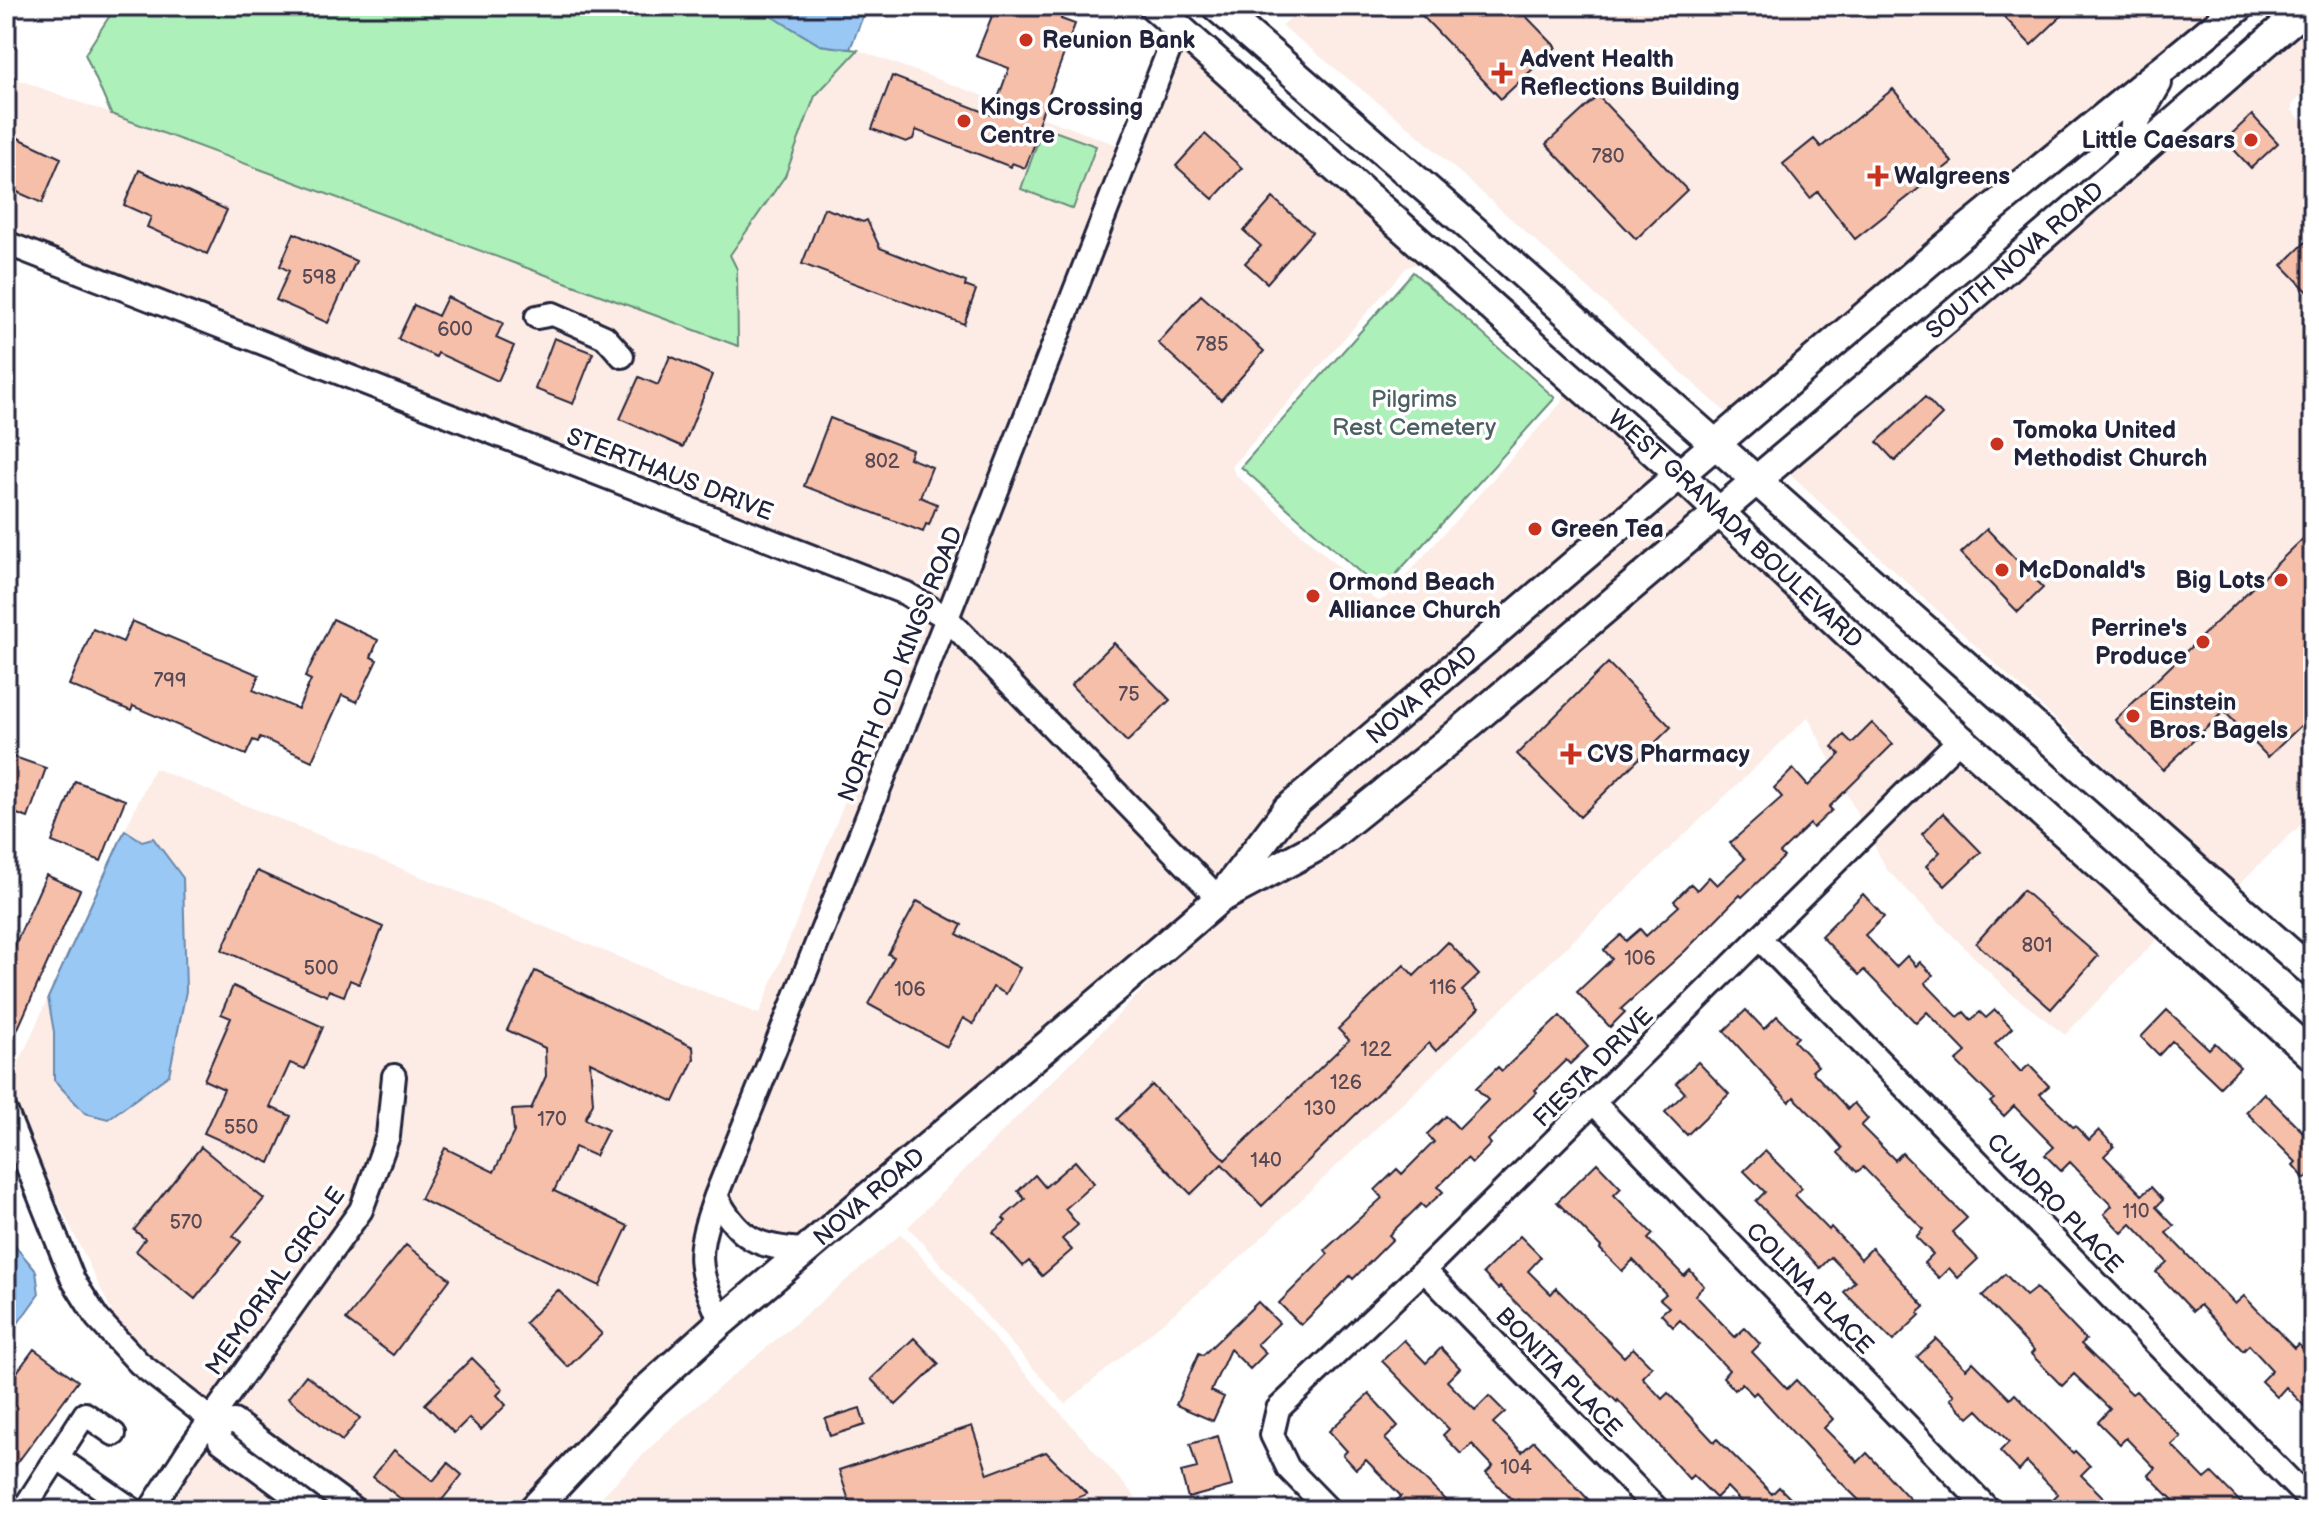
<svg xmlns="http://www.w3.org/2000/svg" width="2319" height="1516" font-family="'Balsamiq Sans',sans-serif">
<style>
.built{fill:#fcece5}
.green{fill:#adf0b9;stroke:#68897a;stroke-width:2}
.water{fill:#99c8f4;stroke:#6986aa;stroke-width:2}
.building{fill:#f6bfa9;stroke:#22223b;stroke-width:2}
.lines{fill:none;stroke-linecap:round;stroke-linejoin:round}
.minor-casing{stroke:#22223b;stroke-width:28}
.major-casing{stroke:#22223b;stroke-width:34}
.minor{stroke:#fff;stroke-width:22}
.major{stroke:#fff;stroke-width:28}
.poi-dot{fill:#c8321e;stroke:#fff;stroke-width:3}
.labels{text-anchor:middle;stroke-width:7;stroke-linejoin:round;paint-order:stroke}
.number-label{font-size:20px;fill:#574956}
.poi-label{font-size:24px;font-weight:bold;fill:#22223b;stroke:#fff;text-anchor:start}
.street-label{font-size:24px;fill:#22223b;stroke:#fff}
.park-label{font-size:24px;fill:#4c6061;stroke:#fff}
</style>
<rect width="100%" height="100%" fill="#fff"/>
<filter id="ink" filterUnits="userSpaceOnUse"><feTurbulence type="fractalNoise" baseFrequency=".0125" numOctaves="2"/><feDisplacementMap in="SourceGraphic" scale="16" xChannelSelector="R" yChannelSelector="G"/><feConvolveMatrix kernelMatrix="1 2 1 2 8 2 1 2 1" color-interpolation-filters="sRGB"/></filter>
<g filter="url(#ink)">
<path class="built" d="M1302,6H2224L1731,417L1411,129L1282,26Z
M2313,15V82L2292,105V110L2313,133V813L2237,886L1788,473L1776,482Z
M858,50L1120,146L942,601L910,583L6,231V75L737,345V269L730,255L785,176L815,96Z
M1180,51L1223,86L1418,264L1407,267L1232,466L1235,474L1374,599L1379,601L1387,597L1561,403L1564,394L1662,475L1219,882L960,614Z
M1677,489L1703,513L1313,838L1256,868L1295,817Z
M1718,527L1945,741L1862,823L1808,717L1239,1259L1065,1404L908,1227L1218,914Z
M920,615L934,623L708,1189L702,1193L704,1198L694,1227L690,1254L692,1285L708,1321L520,1510H374L242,1412L229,1411L398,1139L405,1065L384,1066L377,1135L352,1206L209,1403L147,1355L118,1324L38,1161L8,1087L48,998L54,1032V1080L108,1119L169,1075L186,991L184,956L142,841L125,830L154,768L759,1014Z
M950,638L1204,899L802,1239L780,1238L755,1229L737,1212L728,1194Z
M1960,754L2160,936L2065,1035L2008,991L1887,870L1872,841Z
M901,1234L1147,1510H588L664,1434Z
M208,1439L213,1450L293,1510H162Z"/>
<path class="green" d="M116,6H755L820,45L858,50L815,96L785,176L730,255L737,269L738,346L111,114L85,54Z
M1043,127L1096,146L1073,209L1021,189Z
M1413,272L1555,398L1381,591L1241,467Z"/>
<path class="water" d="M755,6H867L850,49L820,45Z
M125,830L142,841L153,838L183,878L186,991L169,1075L108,1119L85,1113L54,1080V1032L48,998Z
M6,1239L10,1240L36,1271L39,1294L6,1340Z"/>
<path class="building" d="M996,6H1046L1063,12L1061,19L1075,24L1035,132L1039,133L1025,168L1012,163L1011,167L916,130L913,139L906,142L872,129L892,76L992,115L1009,68L976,56Z
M1413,6H1516L1556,47L1501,99Z
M1994,6H2072L2031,45Z
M1893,89L1952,162L1855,239L1818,192L1810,198L1783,164L1814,139L1821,147Z
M1598,96L1687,190L1636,239L1546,144Z
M2252,115L2278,143L2251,168L2225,140Z
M1205,134L1242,168L1213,199L1176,166Z
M14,136L61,158L42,203L6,187L11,177L6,175V154Z
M139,170L227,210L207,254L147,227L151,217L124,205Z
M1273,198L1312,232L1267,283L1245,263L1261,246L1244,231Z
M824,208L863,222L867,220L880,248L966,282L965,286L976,290L964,324L802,264Z
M294,233L356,261L328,323L276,300L289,271L280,266Z
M2313,235V297L2282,265Z
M1201,295L1264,351L1221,400L1158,343Z
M447,297L503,323L496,338L514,346L498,381L438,353L436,357L398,339L414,305L438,316Z
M554,338L593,353L573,404L535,389Z
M670,356L712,375L683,447L620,419L639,377L658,385Z
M1925,397L1942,415L1895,461L1877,442Z
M830,418L912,450L909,458L932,467L920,497L937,504L929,525L926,524L923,532L804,486Z
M1987,529L2043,588L2018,612L1961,553Z
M2313,529V714L2268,757L2224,711L2163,770L2115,720Z
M333,619L378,640L371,657L377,660L357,702L342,695L312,761L260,737L258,742L253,740L246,755L133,706L131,711L69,685L93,629L123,642L132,621L259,675L253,690L298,709L311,680L305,677Z
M1114,643L1170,700L1127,742L1071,685Z
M1608,663L1671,727L1580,817L1517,754Z
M1872,723L1893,744L1829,807L1832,810L1813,828L1810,824L1780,853L1784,857L1742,897L1740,895L1685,951L1621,1009L1625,1012L1610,1027L1577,992L1612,959L1604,950L1621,935L1626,941L1640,929L1646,936L1679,906L1674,901L1691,884L1697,890L1709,877L1717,885L1745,859L1730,843L1782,797L1774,788L1793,769L1808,786L1840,754L1832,747L1844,735L1852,743Z
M6,754L46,768L28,818L6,810Z
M75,781L125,800L101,861L52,842Z
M1943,813L1981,852L1945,886L1926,866L1940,852L1922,834Z
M257,871L383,927L359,984L350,980L344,996L329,990L327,996L222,950Z
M46,875L80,890L6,1055V965Z
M2023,890L2098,956L2051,1009L1976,943Z
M1863,894L1884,917L1865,935L1896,967L1907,956L1916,966L1920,962L1933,975L1925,983L1958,1017L1964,1012L1971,1020L1980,1012L1986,1018L1995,1010L2012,1028L1995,1044L2021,1072L2029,1065L2049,1086L2040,1094L2073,1127L2075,1126L2089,1140L2099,1130L2114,1146L2104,1156L2142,1195L2151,1187L2163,1200L2156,1207L2174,1226L2166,1233L2235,1304L2244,1296L2294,1348L2298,1344L2313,1358V1415L2286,1387L2277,1397L2261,1381L2272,1370L2249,1345L2243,1351L2200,1305L2193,1311L2156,1272L2167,1262L2131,1224L2122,1233L2104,1214L2112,1206L2070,1162L2061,1171L2045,1155L2054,1147L2014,1106L2004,1116L1990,1102L1994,1099L1956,1061L1966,1052L1927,1012L1916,1023L1864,970L1859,975L1821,936Z
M917,901L962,925L957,934L1020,968L1006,994L993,987L973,1024L963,1018L947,1047L868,1004L894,957L888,954Z
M1448,942L1479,975L1462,991L1479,1008L1436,1051L1429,1043L1262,1206L1222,1164L1191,1194L1117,1119L1152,1085L1225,1160L1349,1040L1338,1029L1404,965L1414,976Z
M535,971L693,1047L694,1059L674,1102L590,1062L593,1103L585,1119L608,1130L595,1156L575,1147L554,1191L628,1226L600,1286L420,1199L445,1148L494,1172L514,1132L512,1110L531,1109L546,1076L545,1048L507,1030Z
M233,986L323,1027L305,1069L290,1063L270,1107L291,1116L270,1163L204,1133L224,1089L204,1080L231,1018L221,1014Z
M1746,1010L1764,1029L1777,1016L1798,1037L1794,1041L1818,1066L1812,1071L1848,1109L1854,1103L1868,1119L1861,1126L1895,1160L1902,1153L1967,1218L1952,1232L1978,1259L1958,1278L1949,1268L1939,1278L1924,1263L1933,1254L1916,1237L1923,1229L1863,1167L1857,1172L1838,1153L1842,1148L1826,1130L1794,1097L1789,1102L1724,1031Z
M2167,1010L2209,1049L2215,1043L2240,1067L2220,1087L2172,1041L2159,1055L2141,1037Z
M1560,1016L1588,1047L1570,1064L1566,1060L1535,1090L1537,1092L1488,1140L1491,1144L1472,1163L1467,1158L1438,1187L1443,1192L1425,1208L1421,1204L1389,1235L1393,1239L1353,1279L1350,1276L1301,1325L1279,1303L1328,1254L1325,1250L1382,1198L1375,1190L1397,1169L1402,1174L1434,1142L1427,1134L1446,1116L1459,1129L1488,1100L1476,1088L1498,1067L1502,1071Z
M1698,1062L1729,1094L1687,1135L1665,1112L1685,1093L1676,1083Z
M2264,1093L2313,1142V1179L2309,1175L2305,1179L2293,1165L2296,1162L2246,1112Z
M201,1147L264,1199L233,1236L241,1242L195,1299L136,1251L145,1239L134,1230Z
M1765,1151L1802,1188L1795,1195L1829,1230L1831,1227L1861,1259L1872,1248L1925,1307L1918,1313L1920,1315L1893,1341L1844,1292L1855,1282L1831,1257L1820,1268L1756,1201L1765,1192L1744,1171Z
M1075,1161L1094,1183L1065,1209L1078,1225L1062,1239L1072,1250L1042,1276L1029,1261L1023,1266L993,1232L1006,1221L1003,1218L1025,1199L1018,1191L1035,1175L1045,1187Z
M1597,1163L1621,1188L1614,1195L1653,1234L1648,1239L1684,1276L1690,1270L1704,1286L1695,1295L1735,1337L1745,1328L1760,1344L1752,1352L1787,1389L1796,1380L1833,1419L1824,1428L1858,1462L1867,1453L1920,1510H1869L1817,1459L1756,1392L1753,1395L1742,1383L1735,1390L1723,1377L1729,1370L1700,1340L1680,1320L1673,1327L1661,1314L1669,1307L1660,1299L1666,1294L1633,1260L1622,1271L1600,1249L1601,1247L1557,1202Z
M1520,1236L1541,1257L1528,1271L1551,1294L1556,1288L1624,1357L1633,1348L1652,1367L1642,1377L1662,1399L1668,1393L1714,1442L1717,1439L1772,1494L1779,1487L1792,1500L1785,1507L1788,1510H1749L1727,1487L1716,1498L1693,1475L1689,1479L1618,1400L1617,1402L1500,1287L1498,1289L1483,1273Z
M406,1245L450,1279L393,1355L346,1320Z
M2005,1274L2026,1296L2036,1288L2086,1340L2081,1344L2132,1394L2136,1391L2181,1437L2172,1445L2205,1479L2212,1473L2248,1510H2183L2148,1475L2155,1468L2126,1438L2120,1444L2098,1422L2110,1409L2074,1374L2062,1386L2031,1354L2034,1351L1982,1296Z
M558,1290L602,1334L568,1367L525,1323Z
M1258,1302L1279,1323L1257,1344L1266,1353L1250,1369L1230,1349L1211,1391L1224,1397L1213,1421L1176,1405L1199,1353L1203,1355Z
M914,1338L939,1364L896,1405L871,1379Z
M1936,1339L1966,1369L1973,1362L2010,1399L2015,1394L2073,1453L2075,1451L2090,1466L2081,1475L2116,1510H2042L2058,1494L2027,1462L2019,1471L2000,1451L2009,1442L1978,1410L1969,1418L1950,1399L1954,1395L1917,1357Z
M1404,1340L1426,1363L1441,1348L1460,1368L1447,1381L1475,1410L1489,1396L1505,1412L1493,1423L1522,1452L1534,1441L1598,1510H1527L1518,1500L1515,1503L1486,1473L1493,1466L1472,1444L1461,1454L1443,1435L1449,1429L1382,1361Z
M34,1349L78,1381L6,1478V1387Z
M472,1358L503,1389L497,1395L506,1405L481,1430L469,1418L454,1433L425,1404Z
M306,1375L360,1418L342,1441L288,1398Z
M1369,1394L1398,1426L1385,1439L1455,1510H1387L1401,1496L1366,1460L1356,1469L1343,1455L1347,1451L1329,1431Z
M860,1408L865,1425L830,1436L825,1419Z
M972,1426L988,1474L1046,1452L1087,1494L1047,1510H852L839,1470Z
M1218,1436L1232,1486L1188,1498L1181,1472L1197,1468L1190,1444Z
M394,1450L433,1481L448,1463L462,1475L434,1510H415L373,1477Z"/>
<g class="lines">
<g class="minor-casing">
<path id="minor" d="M6,243L905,593L947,618L1219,899
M537,317L553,314L605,337L622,356
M1760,939L2313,1504
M1594,1103L1989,1510
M6,1112L73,1280L97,1318L139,1363L218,1425L220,1441L313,1510
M716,1196C738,1239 758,1248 805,1250
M1424,1270L1658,1510
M721,1322C696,1266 695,1255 716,1196L947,618L1178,27
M218,1425L234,1421L355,1510
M57,1457L133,1510
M23,1510L85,1414L114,1434
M150,1510L188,1451L361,1210L388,1136L394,1076
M1329,1510L1288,1468L1272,1435L1278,1409L1424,1270L1960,739"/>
</g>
<g class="major-casing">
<g id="major">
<path id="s1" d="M1154,6L1679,474L1960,739L2313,1056"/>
<path d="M1216,6L1460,218L2313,973"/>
<path d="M2129,160L2136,119L2157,83"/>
<path id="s2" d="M1226,890L1287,810L1960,235L2240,6"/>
<path id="s3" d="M533,1510L646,1390L721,1322L1120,984L1219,899L1318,846L1455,736L1989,283L2308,6"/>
</g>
</g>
<use href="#minor" class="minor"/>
<use href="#major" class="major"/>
</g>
</g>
<g class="poi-dot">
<circle cx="1026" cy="40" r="8"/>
<path d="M1498 61h8v8h8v8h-8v8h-8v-8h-8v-8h8z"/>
<circle cx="964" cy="121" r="8"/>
<circle cx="2251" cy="140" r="8"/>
<path d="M1874 164h8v8h8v8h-8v8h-8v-8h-8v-8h8z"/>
<circle cx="1997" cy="444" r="8"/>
<circle cx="1535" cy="529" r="8"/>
<circle cx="2002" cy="570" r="8"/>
<circle cx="2281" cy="580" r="8"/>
<circle cx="1313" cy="596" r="8"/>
<circle cx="2203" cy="642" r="8"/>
<circle cx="2133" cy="716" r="8"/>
<path d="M1567 742h8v8h8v8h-8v8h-8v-8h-8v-8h8z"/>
</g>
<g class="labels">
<g class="number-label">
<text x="1608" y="163">780</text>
<text x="319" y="284">598</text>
<text x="455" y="336">600</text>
<text x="1212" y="351">785</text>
<text x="882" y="468">802</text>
<text x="170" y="687">799</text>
<text x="1129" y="701">75</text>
<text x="2037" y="952">801</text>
<text x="1640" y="965">106</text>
<text x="321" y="975">500</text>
<text x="1443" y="994">116</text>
<text x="910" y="996">106</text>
<text x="1376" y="1056">122</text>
<text x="1346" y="1089">126</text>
<text x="1320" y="1115">130</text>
<text x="552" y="1126">170</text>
<text x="241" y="1134">550</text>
<text x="1266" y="1167">140</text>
<text x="2136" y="1218">110</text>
<text x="186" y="1229">570</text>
<text x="1516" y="1474">104</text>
</g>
<g class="poi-label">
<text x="1042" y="48">Reunion Bank</text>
<text x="1520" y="67">Advent Health<tspan x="1520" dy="28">Reflections Building</tspan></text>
<text x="980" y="115">Kings Crossing<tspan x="980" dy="28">Centre</tspan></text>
<text x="2235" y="148" text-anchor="end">Little Caesars</text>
<text x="1894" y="184">Walgreens</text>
<text x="2013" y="438">Tomoka United<tspan x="2013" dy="28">Methodist Church</tspan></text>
<text x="1551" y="537">Green Tea</text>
<text x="2018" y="578">McDonald's</text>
<text x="2265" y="588" text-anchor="end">Big Lots</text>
<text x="1329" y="590">Ormond Beach<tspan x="1329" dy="28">Alliance Church</tspan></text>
<text x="2187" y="636" text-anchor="end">Perrine's<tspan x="2187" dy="28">Produce</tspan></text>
<text x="2149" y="710">Einstein<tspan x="2149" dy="28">Bros. Bagels</tspan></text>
<text x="1587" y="762">CVS Pharmacy</text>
</g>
<g class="street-label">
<text dy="8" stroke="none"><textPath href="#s3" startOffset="1942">SOUTH NOVA ROAD</textPath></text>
<text transform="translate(670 474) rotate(21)" y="8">STERTHAUS DRIVE</text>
<text dy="8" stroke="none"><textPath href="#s1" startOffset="782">WEST GRANADA BOULEVARD</textPath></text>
<text transform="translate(900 664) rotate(-68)" y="8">NORTH OLD KINGS ROAD</text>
<text dy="8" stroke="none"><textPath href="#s2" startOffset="278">NOVA ROAD</textPath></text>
<text transform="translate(1593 1067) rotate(-45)" y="8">FIESTA DRIVE</text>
<text dy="8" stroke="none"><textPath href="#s3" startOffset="460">NOVA ROAD</textPath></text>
<text transform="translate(2055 1203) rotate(46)" y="8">CUADRO PLACE</text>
<text transform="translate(275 1281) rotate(-55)" y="8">MEMORIAL CIRCLE</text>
<text transform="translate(1810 1288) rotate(46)" y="8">COLINA PLACE</text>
<text transform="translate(1559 1372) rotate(46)" y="8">BONITA PLACE</text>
</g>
<g class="park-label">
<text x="1414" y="407">Pilgrims<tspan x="1414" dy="28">Rest Cemetery</tspan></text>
</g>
</g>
<rect width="2319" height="1516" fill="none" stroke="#fff" stroke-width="32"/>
<rect x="16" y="16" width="2287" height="1484" fill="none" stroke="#22223b" stroke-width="3" filter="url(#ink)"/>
</svg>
